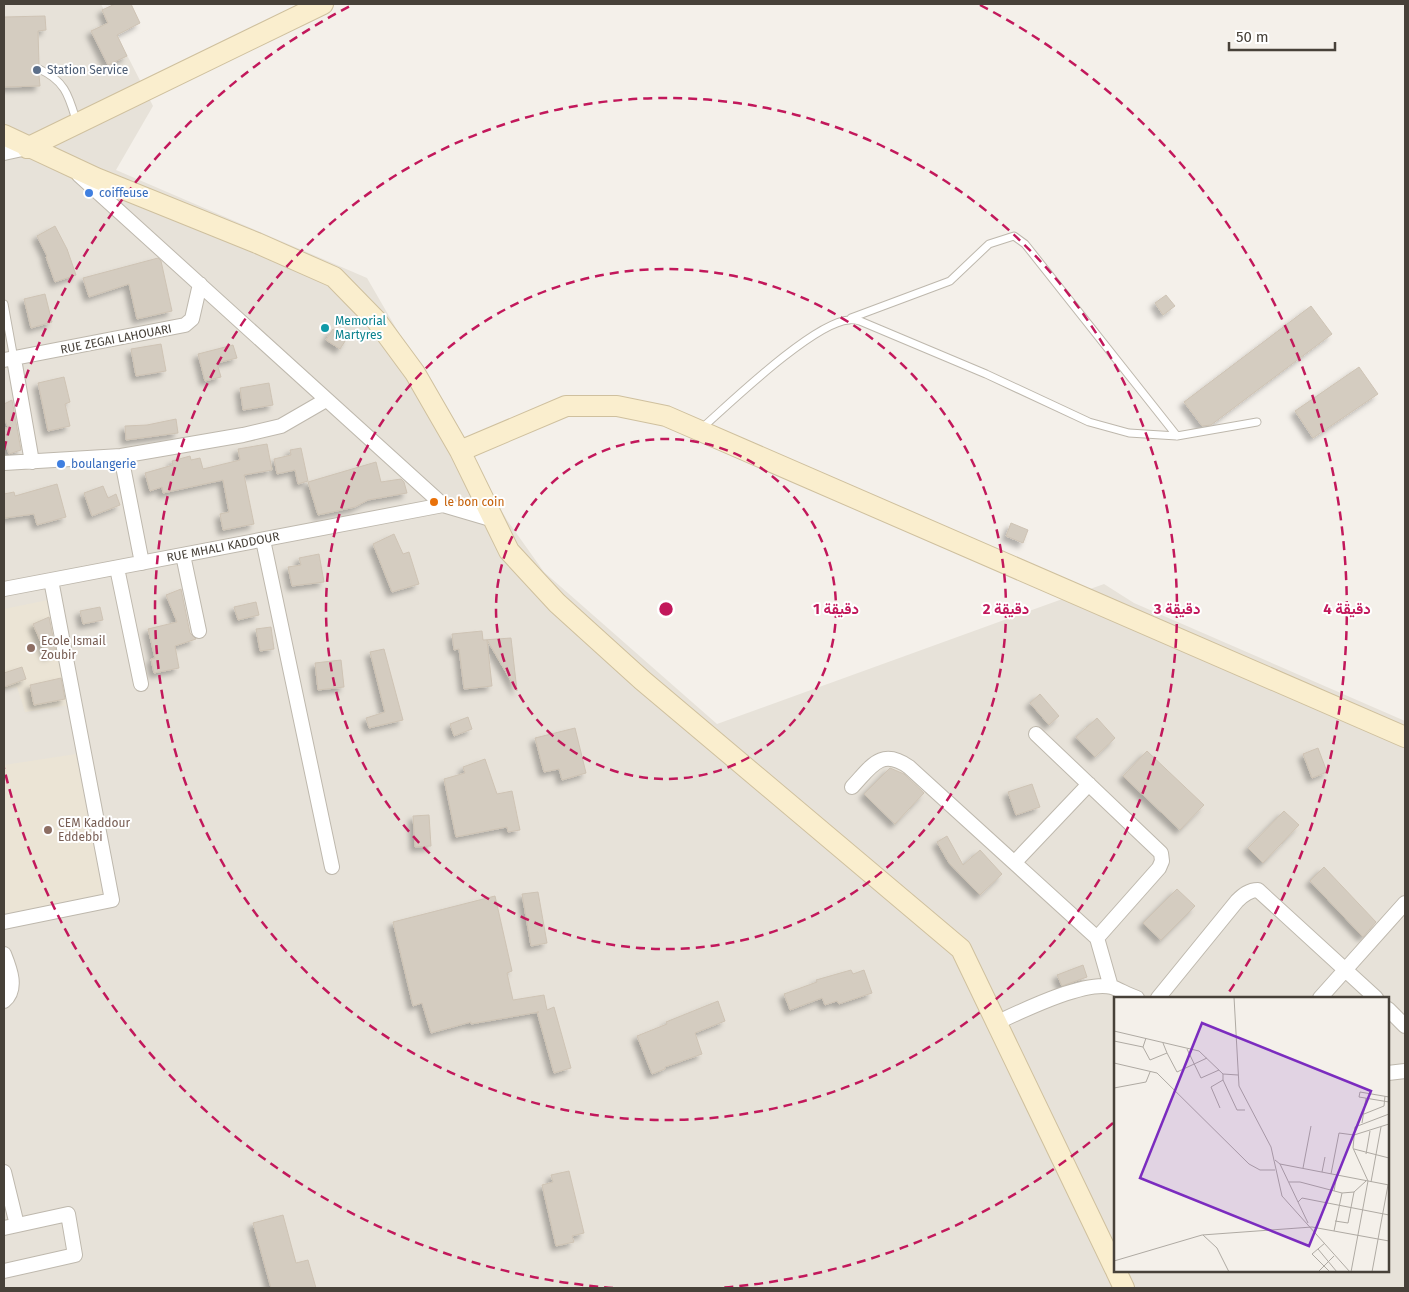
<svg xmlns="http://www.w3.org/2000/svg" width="1409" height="1292" font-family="'Fira Sans',Vazirmatn,sans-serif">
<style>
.residential{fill:#e7e2d9;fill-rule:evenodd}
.education{fill:#ebe4d5}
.building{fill:#d4ccc0;stroke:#cec3b4;filter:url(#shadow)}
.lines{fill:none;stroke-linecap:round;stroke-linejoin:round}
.service-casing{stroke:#beb8ad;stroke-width:9}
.minor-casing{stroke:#beb8ad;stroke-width:16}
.secondary-casing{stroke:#cfc09e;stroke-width:22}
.service{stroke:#fff;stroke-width:7}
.minor{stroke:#fff;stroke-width:14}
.secondary{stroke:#faeece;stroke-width:20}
.ring{fill:none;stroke:#c2185b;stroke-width:2.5;stroke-dasharray:9 6}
.service-dot{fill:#5c6f8a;stroke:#fff;stroke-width:2}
.shop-dot{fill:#3f7fe0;stroke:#fff;stroke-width:2}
.culture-dot{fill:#0f9aa8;stroke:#fff;stroke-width:2}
.food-dot{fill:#e8710a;stroke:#fff;stroke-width:2}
.education-dot{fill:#8d6e63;stroke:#fff;stroke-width:2}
.labels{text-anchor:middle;stroke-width:4;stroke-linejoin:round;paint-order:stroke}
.service-label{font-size:12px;fill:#4e5e75;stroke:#fff;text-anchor:start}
.shop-label{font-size:12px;fill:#366cbe;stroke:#fff;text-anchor:start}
.culture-label{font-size:12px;fill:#0d838f;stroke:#fff;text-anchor:start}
.street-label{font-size:12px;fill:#474139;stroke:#fff}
.food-label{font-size:12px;fill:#c56008;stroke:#fff;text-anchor:start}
.education-label{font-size:12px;fill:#785e54;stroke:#fff;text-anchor:start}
.inset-road{fill:none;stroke:#afaaa3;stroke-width:1}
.view{fill:#7b2cbf;fill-opacity:0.15;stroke:#7b2cbf;stroke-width:2.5}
.inset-edge{fill:none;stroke:#474139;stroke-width:2.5}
.centre{fill:#c2185b;stroke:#fff;stroke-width:2.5}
.ring-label{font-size:15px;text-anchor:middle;font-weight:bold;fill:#c2185b;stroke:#fff;stroke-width:4;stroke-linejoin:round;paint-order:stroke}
</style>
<defs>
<filter id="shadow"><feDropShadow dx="-4.5" dy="4.5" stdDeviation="2.5" flood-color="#0004"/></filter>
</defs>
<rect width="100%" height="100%" fill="#f4f0ea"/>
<path class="residential" d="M4,4H101L153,106L116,170L367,278L507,520L544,572L717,724L1104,584L1134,603L1405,721V1288H4ZM1115,998H1388V1271H1115Z"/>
<path class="education" d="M48,600L69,705L25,712L17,687L4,689V609Z
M76,754L106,896L4,914V765Z"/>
<path class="building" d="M115,4H131L140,23L117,35L127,56L108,65L91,31L108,23L102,10Z
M45,16L46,30L38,31L39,64L34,69L39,75L40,86L4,87V17Z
M55,226L67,249L76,275L55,282L46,257L47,256L37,236Z
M158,258L161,261L172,311L137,319L129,284L89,297L83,278Z
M45,294L52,322L31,328L24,299Z
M1166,295L1175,306L1163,315L1155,303Z
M1311,306L1332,334L1211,425L1202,426L1184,402Z
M333,329L347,338L340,349L326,340Z
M161,344L166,371L136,376L131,349Z
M233,345L237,358L217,363L221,377L205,381L198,354Z
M1359,367L1378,394L1313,438L1295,411Z
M64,377L70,402L65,404L70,426L48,431L38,383Z
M269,383L273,405L243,410L240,388Z
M12,400L21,450L9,454L4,440V429L8,427L4,418V404Z
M176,419L178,433L126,440L125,426L147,425Z
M267,444L272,470L244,475L254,524L223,530L220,514L229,512L223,480L163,493L162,487L150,491L145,473L173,465L172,461L190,456L191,460L200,458L203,469L240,460L238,449Z
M301,448L308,481L298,484L295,470L277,474L274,459L291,455L290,450Z
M376,462L381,482L401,479L404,482L407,493L368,500L355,507L318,515L308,482Z
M57,484L66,517L37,525L34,514L5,518L4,494L14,492L15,496Z
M103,486L108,498L116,494L120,505L92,516L84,493Z
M1011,523L1028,530L1023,543L1006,536Z
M394,534L403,554L409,552L419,584L392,592L373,544Z
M319,554L324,582L292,586L288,567L301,565L299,558Z
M181,589L190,633L196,639L175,646L179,668L154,673L151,659L155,658L148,629L177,622L166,595Z
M256,602L259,615L238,620L234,607Z
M100,607L103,620L83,624L80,611Z
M49,617L56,652L47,656L33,624Z
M271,627L274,649L260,651L256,629Z
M482,631L483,640L511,638L517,691L487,640L492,686L464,689L459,649L454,650L452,634Z
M384,649L403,720L369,728L366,718L385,712L370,652Z
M341,660L344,687L318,690L315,663Z
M22,667L26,679L4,687V673Z
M61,678L65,699L34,705L30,685Z
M1040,694L1059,716L1049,725L1030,703Z
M468,717L472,729L454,736L450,724Z
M1097,718L1115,738L1095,757L1076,737Z
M575,728L586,773L562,780L559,769L544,772L535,738Z
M1318,748L1327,772L1312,778L1303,754Z
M1147,751L1204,805L1180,830L1123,776Z
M485,759L497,794L512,791L520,830L508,832L507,827L456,837L444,779L465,773L463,767Z
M890,768L904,774L924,793L895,824L864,794Z
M1032,784L1040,807L1016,815L1008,792Z
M1284,811L1299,825L1263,863L1248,848Z
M429,815L431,846L415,847L413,816Z
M947,836L963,865L980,850L1002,874L980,895L949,863L937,842Z
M1324,867L1376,922L1363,937L1310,881Z
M1177,889L1195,906L1161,940L1143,923Z
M538,892L547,943L531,946L522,894Z
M495,896L512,971L507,973L513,1000L544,995L547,1010L554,1007L571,1068L554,1073L537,1012H539L471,1024V1022L431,1033L422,1003L413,1006L393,922Z
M1083,965L1087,977L1062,986L1057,975Z
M851,970L853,974L864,970L872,993L839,1004L837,1001L825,1005L822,998L790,1010L784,994L817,982L816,980Z
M718,1001L725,1021L695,1033L702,1054L665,1067V1069L652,1074L637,1036L667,1024L666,1022Z
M569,1171L584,1233L572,1236L574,1242L556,1246L542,1185L553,1182L551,1175Z
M283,1215L296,1263L308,1260L316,1288H271L253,1223Z"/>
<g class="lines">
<g class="service-casing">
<path id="service" d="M39,69C66,81 69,97 77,123
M4,304L14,359
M851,318L950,281L989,244L1014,236L1025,244L1177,436
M702,428C729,404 814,322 849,320C852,319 856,320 860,321L986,374L1089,422L1129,433L1177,436L1257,422"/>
</g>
<g class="minor-casing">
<path id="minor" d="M4,153L27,148
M79,175L443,505L494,520
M14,359L32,462
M4,360L185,325L192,319L200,284
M121,456L142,563
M4,463L121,456L243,435L281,426L326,400
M263,540L332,867
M183,555L199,631
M117,568L141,684
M4,589L443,505
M1036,734L1161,853L1162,861L1159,868L1097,938
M852,787C871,767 881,747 909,767L1097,938L1111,987
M1015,862L1089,784
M4,922L112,900L51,580
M4,954C10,969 18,989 4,1001
M1158,998L1237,901C1243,895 1249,890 1258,890L1376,998
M1320,998L1405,903
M1388,1009L1405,1026
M998,1022C1024,1010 1085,980 1112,987C1120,990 1128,995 1137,998
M1388,1073L1405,1071
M4,1172L17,1225
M4,1228L68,1214L75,1255L4,1271"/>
</g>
<g class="secondary-casing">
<path id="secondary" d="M4,135L96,178L257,243L334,277L376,320L415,373L460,451L509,551L557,603L642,680L961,949L1115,1269
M27,148L323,4
M460,451L566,406H617L666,416L1405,737
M1116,1271L1124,1288"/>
</g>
<use href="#service" class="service"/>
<use href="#minor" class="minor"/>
<use href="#secondary" class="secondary"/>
</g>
<g class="ring">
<circle cx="666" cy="609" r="170"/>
<circle cx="666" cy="609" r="340"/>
<circle cx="666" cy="609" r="511"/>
<path d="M1113 1123A681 681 0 0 1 719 1288M613 1288A681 681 0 0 1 4 768M4 450A681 681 0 0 1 352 5M980 5A681 681 0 0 1 1227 995"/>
</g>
<circle class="service-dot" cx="37" cy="70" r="5"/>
<g class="shop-dot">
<circle cx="89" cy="193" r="5"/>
<circle cx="61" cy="464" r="5"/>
</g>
<circle class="culture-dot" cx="325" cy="328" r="5"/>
<circle class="food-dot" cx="434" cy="502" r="5"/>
<g class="education-dot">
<circle cx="31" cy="648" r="5"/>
<circle cx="48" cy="830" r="5"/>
</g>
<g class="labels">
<g class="service-label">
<text x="47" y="74">Station Service</text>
</g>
<g class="shop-label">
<text x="99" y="197">coiffeuse</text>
<text x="71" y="468">boulangerie</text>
</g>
<g class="culture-label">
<text x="335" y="325">Memorial<tspan x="335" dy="14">Martyres</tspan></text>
</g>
<g class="street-label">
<text transform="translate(116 339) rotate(-11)" y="4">RUE ZEGAI LAHOUARI</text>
<text transform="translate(223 547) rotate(-11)" y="4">RUE MHALI KADDOUR</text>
</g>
<g class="food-label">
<text x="444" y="506">le bon coin</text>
</g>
<g class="education-label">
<text x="41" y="645">Ecole Ismail<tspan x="41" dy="14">Zoubir</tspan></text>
<text x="58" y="827">CEM Kaddour<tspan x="58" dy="14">Eddebbi</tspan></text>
</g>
</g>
<g transform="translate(1114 997)">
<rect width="275" height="275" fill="#f4f0ea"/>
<path class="inset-road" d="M120,0L125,89L157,150L168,199L236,275M0,34L85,54L109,77L124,78M0,44L29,50L32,41M29,50L36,63L53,56L49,46M73,52L87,81L105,73M53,56L63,75L93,61M0,66L43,76L135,167L146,173H161M109,77V83L123,113H131M0,91L32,85L36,75M275,100L246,95L245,100L275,105M106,111L97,90L109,83M250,117L270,109L271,99M248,126L252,101M240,152L275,161M252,157L256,134M161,163L166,167L194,226M166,167L275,188M189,171L197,129M208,175L211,160M217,177L225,136L240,138L275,127M175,185H186L228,196L240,195M257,185L267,130M220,194L223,178M184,205L188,201L275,218M221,224L234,226L240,195L252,184M198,230L275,244M220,234L228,196M89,238L103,251L115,275M211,246L198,257L216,275M204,252L223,275M0,264L88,238L198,230M204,275L220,259M237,275L254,184L239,151L241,130L275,117M258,275L274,188"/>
<path class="view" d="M88,26L257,94L195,249L26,181Z"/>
<rect width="275" height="275" class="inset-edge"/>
</g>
<circle cx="666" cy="609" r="8" class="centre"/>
<g class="ring-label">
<text x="836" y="614">1 دقيقة</text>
<text x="1006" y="614">2 دقيقة</text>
<text x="1177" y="614">3 دقيقة</text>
<text x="1347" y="614">4 دقيقة</text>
</g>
<rect width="1409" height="1292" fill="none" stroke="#474139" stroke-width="10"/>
<path d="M1229 42v8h106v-8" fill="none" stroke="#474139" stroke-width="2.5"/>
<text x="1236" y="42" font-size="15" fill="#474139" stroke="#ffffff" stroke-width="4" paint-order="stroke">50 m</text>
</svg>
